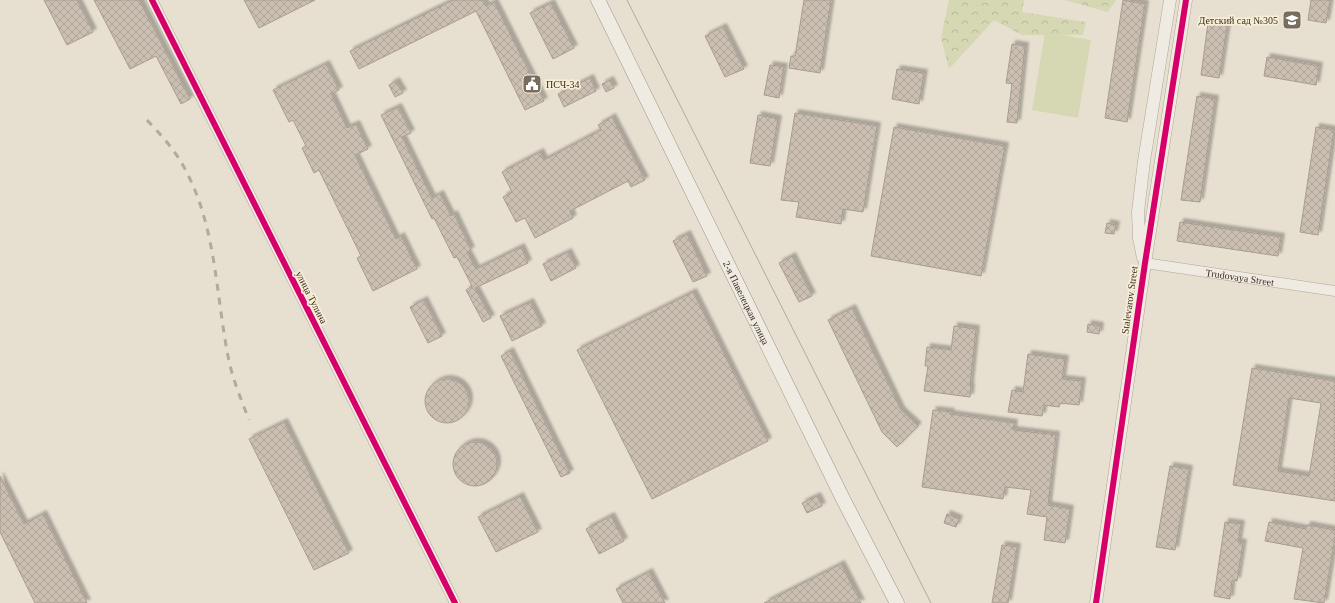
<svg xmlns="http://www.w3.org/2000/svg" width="1335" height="603" font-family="'Times New Roman',serif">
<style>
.forest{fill:url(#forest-crowns)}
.pitch{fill:#d6d7b3}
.building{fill:url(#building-cross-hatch);stroke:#a89c90;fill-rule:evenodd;filter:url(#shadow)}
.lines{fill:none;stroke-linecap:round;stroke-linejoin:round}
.minor-casing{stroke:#ada599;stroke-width:11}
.tertiary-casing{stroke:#ada599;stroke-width:13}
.secondary-casing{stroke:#9c958a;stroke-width:15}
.minor{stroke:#efebe3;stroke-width:10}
.tertiary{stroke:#efebe3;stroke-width:12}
.secondary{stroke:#efebe3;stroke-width:14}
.tram{stroke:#afaaa2;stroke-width:1}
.rail{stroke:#afaaa2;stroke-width:3;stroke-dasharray:7 7;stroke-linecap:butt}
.cycleway-casing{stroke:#f7eed8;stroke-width:8}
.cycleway{stroke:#d6006c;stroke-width:6}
.labels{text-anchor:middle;stroke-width:3.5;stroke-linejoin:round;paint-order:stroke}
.poi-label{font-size:10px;fill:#3d2e20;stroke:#f7eed8;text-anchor:end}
.street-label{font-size:10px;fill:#3d2e20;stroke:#f7eed8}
</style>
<defs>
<pattern id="forest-crowns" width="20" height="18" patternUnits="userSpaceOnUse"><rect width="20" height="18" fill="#d6d7b3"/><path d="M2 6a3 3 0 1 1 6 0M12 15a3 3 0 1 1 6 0" fill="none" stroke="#b9b99a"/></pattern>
<pattern id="building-cross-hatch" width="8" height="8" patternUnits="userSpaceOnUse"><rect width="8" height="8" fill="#cbbfb2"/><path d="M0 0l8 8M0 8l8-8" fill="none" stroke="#afa499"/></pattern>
<filter id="shadow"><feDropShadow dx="3.5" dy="-3.5" stdDeviation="1" flood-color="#0004"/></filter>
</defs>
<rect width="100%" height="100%" fill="#e7e0d1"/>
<path class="forest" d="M949,0H1024L1022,12L1086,22L1083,35H1022L994,20L949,69L941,38Z
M1064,0H1116L1108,12Z"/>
<path class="pitch" d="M1045,32L1091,40L1078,118L1032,110Z"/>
<path class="building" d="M44,0H77L93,32L67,45Z
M94,0H139L190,99L181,104L156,56L130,69Z
M244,0H315L259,28Z
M453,0H483L486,6L494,2L544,101L525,110L476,11L359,69L350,51Z
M804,0H831L820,73L789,68L791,56H795Z
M1123,0L1145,4L1127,122L1105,118Z
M1311,0H1330L1326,23L1308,20Z
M551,3L574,48L553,59L530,13Z
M1208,23L1227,26L1219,78L1201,75Z
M723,27L744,69L725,77L705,36Z
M1012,44L1025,46L1017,123L1007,122L1012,84L1006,83Z
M1267,57L1319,66L1316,85L1264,76Z
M326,64L339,90L331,94L347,128L356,124L368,149L355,155L396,239L401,236L417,269L373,291L357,258L361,256L319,170L314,173L302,148L306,146L293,120L289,122L273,90Z
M770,65L784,67L779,98L764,95Z
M897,69L924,73L919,104L892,99Z
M590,78L596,91L564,107L558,94Z
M610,80L614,88L606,92L602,84Z
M396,81L403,93L395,97L389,85Z
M1197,96L1215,99L1200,202L1181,200Z
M398,107L411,133L402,137L432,198L440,194L451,216L454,214L471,250L467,252L476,269L521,247L528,263L475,288L491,318L483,322L466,290L472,286L457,257L454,258L434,218L432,219L381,115Z
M795,113L877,126L863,212L843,209L841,224L796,217L799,202L781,200Z
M758,115L778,119L770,166L750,163Z
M612,117L645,180L631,187L628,181L570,211L573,218L535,238L525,218L516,222L503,197L512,192L502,172L540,152L544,160L601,130L598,125Z
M894,127L1005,146L981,276L871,256Z
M1316,127L1334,130L1318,235L1300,232Z
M1180,222L1281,237L1278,256L1177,241Z
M1107,223L1116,225L1114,234L1105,233Z
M687,234L707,276L693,282L673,241Z
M568,252L576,268L551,281L543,264Z
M792,256L812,296L799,302L779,263Z
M693,292L768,441L652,499L577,350Z
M424,300L442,336L428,343L410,307Z
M530,302L542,326L512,341L500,316Z
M852,308L901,410L918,426L897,447L882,432L828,320Z
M1088,324L1100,326L1099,334L1087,332Z
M954,326L976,329L970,386L971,387L970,397L924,391L928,366H925L927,347L951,350Z
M510,351L570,473L561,477L501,356Z
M1028,354L1065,359L1062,379L1082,381L1079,405L1060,403L1059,407L1044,405L1042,416L1008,412L1012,390L1023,392Z
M1252,368L1335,381V501L1233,485ZM1289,398L1321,403L1309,476L1278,471Z
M425 401a22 22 0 1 1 44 0a22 22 0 1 1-44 0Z
M933,410L951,412L950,414L1014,423L1013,430L1056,435L1048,505L1070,509L1065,543L1044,540L1047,517L1027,514L1031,490L1005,487L1003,499L922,487Z
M284,422L349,553L314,570L249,439Z
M453 464a22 22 0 1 1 44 0a22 22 0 1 1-44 0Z
M1170,466L1189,469L1175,550L1156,547Z
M0,476L24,524L43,514L87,603H35L0,532Z
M520,496L538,532L496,552L478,517Z
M817,496L822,506L807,513L802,503Z
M947,514L959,519L956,527L944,523Z
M611,516L624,541L599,554L586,529Z
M1225,522L1241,524L1238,542L1243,543L1237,581L1232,580L1230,599L1214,596Z
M1269,522L1306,529L1307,525L1335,530V537L1324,603L1294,599L1303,548L1265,541Z
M1002,545L1017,547L1008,603H992Z
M841,564L861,603H764Z
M649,572L665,603H623L616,589Z"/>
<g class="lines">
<g class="minor-casing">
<g id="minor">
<path d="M152,0L455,603"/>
<path id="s1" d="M1145,263L1335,291"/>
</g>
</g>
<g class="tertiary-casing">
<path id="tertiary" d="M1143,258L1139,238L1138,212L1144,161L1170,0
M1096,603L1145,263L1186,0"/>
</g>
<g class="secondary-casing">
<g id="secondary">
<path id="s2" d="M598,0L843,499L897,603"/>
</g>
</g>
<use href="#minor" class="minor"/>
<use href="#tertiary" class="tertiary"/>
<use href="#secondary" class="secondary"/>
<path class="tram" d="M627,0L931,603"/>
<path class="rail" d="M147,120C162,136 177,152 187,173C216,229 216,295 228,356C232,378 241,399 249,420"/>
<g class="cycleway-casing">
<path id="cycleway" d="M152,0L455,603
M1096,603L1145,263L1186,0"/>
</g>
<use href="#cycleway" class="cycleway"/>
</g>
<defs>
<g id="school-square" transform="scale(1)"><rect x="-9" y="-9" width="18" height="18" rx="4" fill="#786c5e" stroke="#f7eed8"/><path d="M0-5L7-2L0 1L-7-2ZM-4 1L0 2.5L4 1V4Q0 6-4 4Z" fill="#fff"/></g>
<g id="civic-square" transform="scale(1)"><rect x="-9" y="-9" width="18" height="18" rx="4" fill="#786c5e" stroke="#f7eed8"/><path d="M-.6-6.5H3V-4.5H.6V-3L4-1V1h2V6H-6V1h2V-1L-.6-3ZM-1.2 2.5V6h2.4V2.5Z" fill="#fff"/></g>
</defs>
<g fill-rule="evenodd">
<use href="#school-square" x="1292" y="20"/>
<use href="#civic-square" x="532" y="84"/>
</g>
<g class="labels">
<g class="poi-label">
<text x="1278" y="24">Детский сад №305</text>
<text x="546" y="88" text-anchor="start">ПСЧ-34</text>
</g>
<g class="street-label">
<text dy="4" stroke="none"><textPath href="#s1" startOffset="96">Trudovaya Street</textPath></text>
<text transform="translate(312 297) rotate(63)" y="4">улица Тулина</text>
<text transform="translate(1129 300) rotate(-82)" y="4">Stalevarov Street</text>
<text dy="4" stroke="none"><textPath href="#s2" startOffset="337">2-я Павелецкая улица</textPath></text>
</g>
</g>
</svg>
